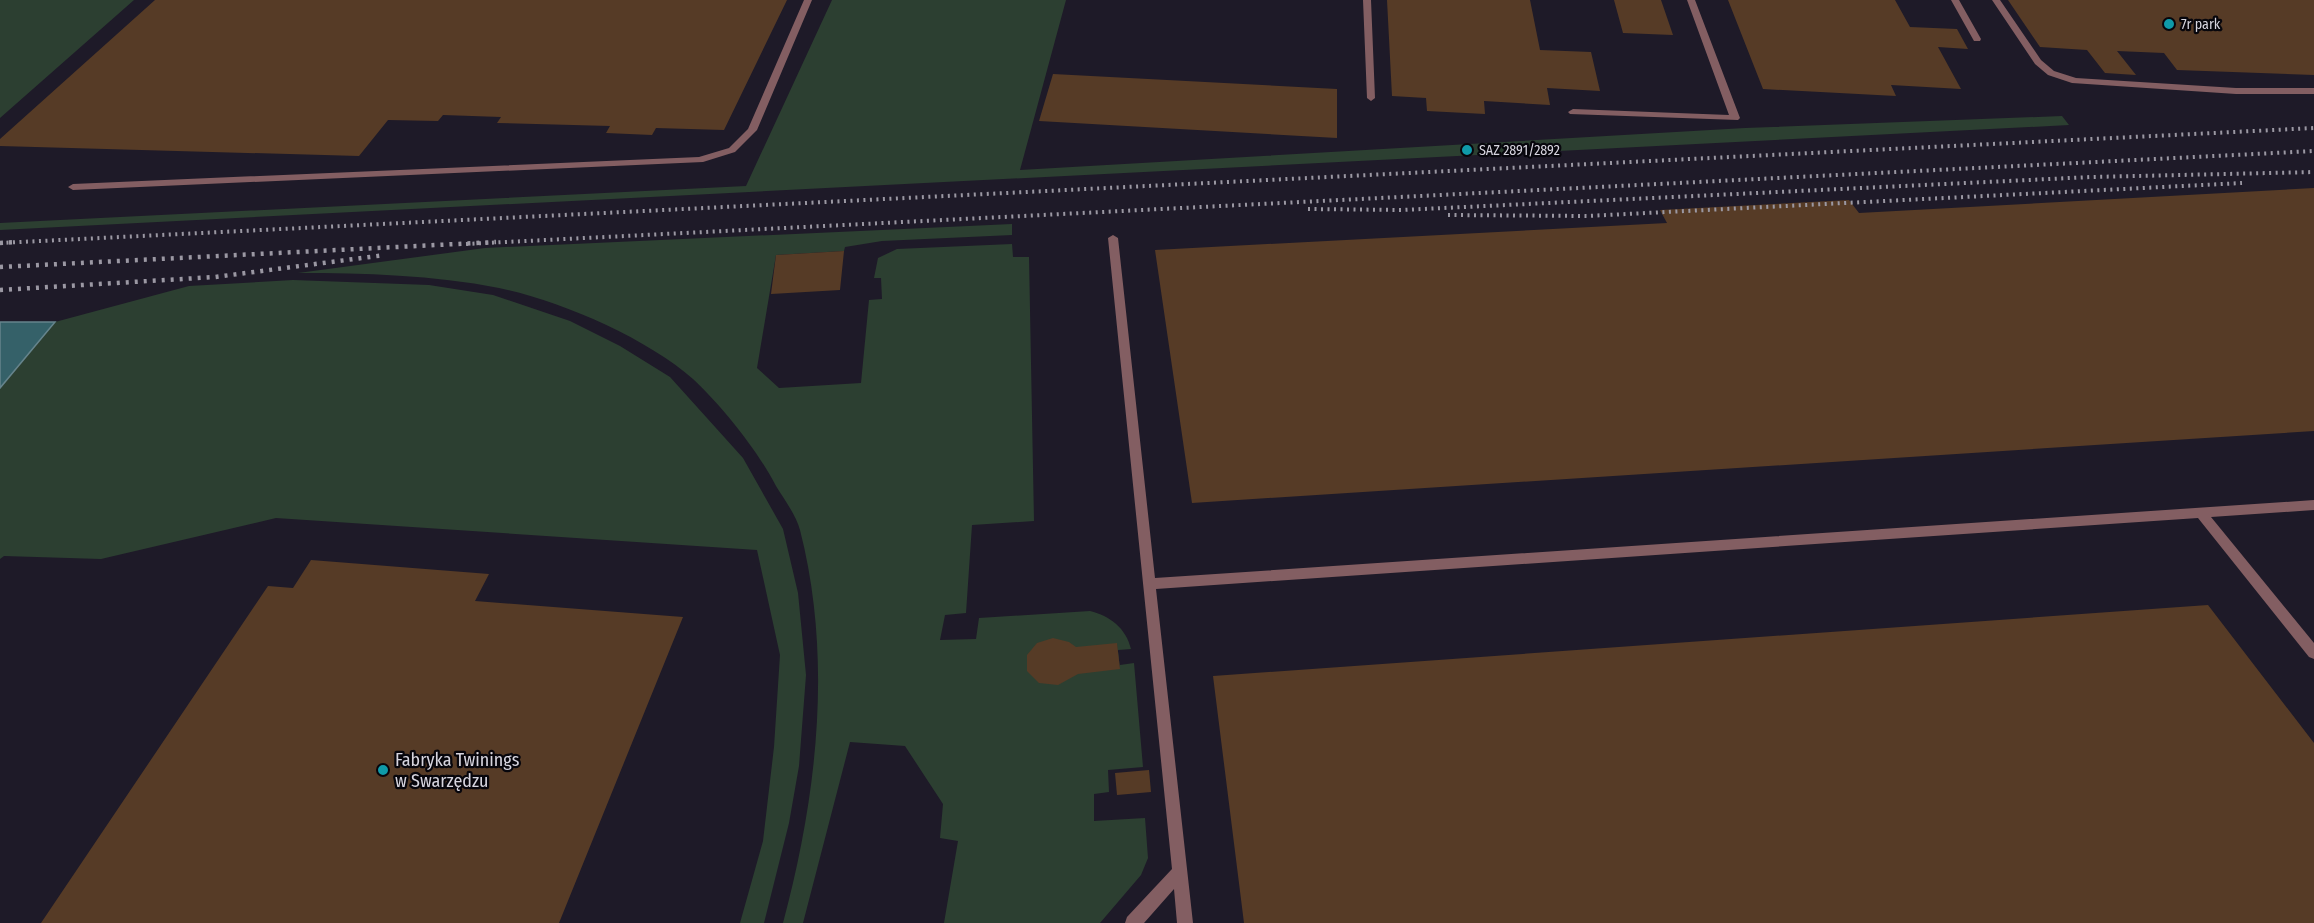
<svg xmlns="http://www.w3.org/2000/svg" width="2314" height="923" font-family="'Fira Sans Condensed',sans-serif">
<style>
.green{fill:#2c3f31}
.water{fill:#356169;stroke:#66848c;stroke-width:1.5}
.building{fill:#563b26}
.lines{fill:none;stroke-linecap:round;stroke-linejoin:round}
.service{fill:#835e62;fill-rule:evenodd}
.rail-far1{stroke:#9b98a3;stroke-width:4;stroke-dasharray:2 4.5;stroke-linecap:butt}
.rail{stroke:#9b98a3;stroke-width:4.5;stroke-dasharray:3 6;stroke-linecap:butt}
.culture-dot{fill:#0f9aa8;stroke:#07060c;stroke-width:2}
.labels{text-anchor:middle;stroke-width:4.5;stroke-linejoin:round;paint-order:stroke}
.far-poi-label{font-size:14px;fill:#d7d5df;stroke:#07060c;text-anchor:start}
.near-poi-label{font-size:18px;fill:#d7d5df;stroke:#07060c;text-anchor:start}
</style>
<rect width="100%" height="100%" fill="#1e1a28"/>
<path class="green" d="M0,0H134L0,118Z
M832,0H1066L1020,170L1745,128L2062,116L2069,125L0,230V223L746,186Z
M1012,224V235L882,241L845,247L844,251L776,255L757,368L779,388L861,383L869,300L882,299L881,278H874L878,258L897,249L1012,244L1013,257H1029L1034,521L972,525L966,613L945,615L940,640L976,639L979,618L1090,611C1110,616 1126,628 1131,649L1118,650L1117,643L1120,669V665L1134,663L1143,767L1108,770L1109,792L1094,794V821L1145,818L1148,858L1141,875L1100,923H944L958,841L940,838L943,804L905,746L850,742L803,923H783C817,796 833,659 800,530C796,515 784,499 776,486C758,451 722,406 693,379C647,338 559,300 499,288C433,275 365,273 298,273L485,248Z
M293,280L429,285L493,295L570,321L620,346L670,377L743,458L783,529L798,593L806,675L799,766L789,823L764,923H740L763,841L774,747L780,655L757,550L276,518L101,559L4,556L0,559V388L55,322L189,286Z"/>
<path class="water" d="M0,322H55L0,388Z"/>
<path class="building" d="M155,0H787L724,130L656,128L652,135L606,133L610,126L497,123L501,117L443,115L438,121L388,120L359,156L0,146V139Z
M1387,0H1530L1540,50L1591,52L1600,91L1547,88L1550,105L1484,101L1485,114L1427,111L1426,98L1392,96Z
M1614,0H1661L1673,35L1623,33Z
M1728,0H1895L1910,27L1957,29L1968,49L1938,47L1961,89L1891,85L1896,96L1763,89Z
M2008,0H2314V75L2177,70L2164,53L2117,51L2136,75L2105,73L2087,50L2040,47Z
M1053,74L1337,89V138L1039,121Z
M2314,188V431L1192,503L1155,250L1667,223L1660,210L1849,200L1859,213Z
M844,251L840,290L771,294L776,255Z
M311,560L489,574L475,601L683,617L559,923H41L268,586L293,588Z
M2208,605L2314,743V923H1244L1213,676Z
M1053,638L1069,642L1076,647L1117,643L1120,669L1078,674L1058,685L1039,683L1027,671V655L1037,643Z
M1149,770L1151,792L1117,795L1115,773Z"/>
<g class="lines">
<path class="service" d="M804,0H812L757,130L735,152L703,162L73,190L68,187L73,184L699,157L729,148L748,129Z
M1363,0H1371L1375,98L1371,101L1367,98Z
M1687,0H1695L1740,118L1738,120L1570,114L1568,112L1573,109L1729,115Z
M1951,0H1959L1981,39L1980,41H1974Z
M1992,0H2000L2041,60L2054,71L2076,78L2236,88H2314V94H2236L2072,83L2048,75L2035,64Z
M1113,235L1118,238L1155,578L2314,500V510L2211,517L2314,643V659L2309,657L2198,518L1156,589L1193,923H1177L1174,889L1144,923H1125L1127,917L1172,869L1108,238Z"/>
<path class="rail-far1" d="M1308,209L1402,210L2091,177L2314,172
M1448,215L1587,216L2242,183
M0,243L2314,128
M466,244L2314,151"/>
<path class="rail" d="M0,243L17,242
M0,267L496,242
M0,290L215,277L385,255"/>
</g>
<g class="culture-dot">
<circle cx="2169" cy="24" r="6"/>
<circle cx="1467" cy="150" r="6"/>
<circle cx="383" cy="770" r="6"/>
</g>
<g class="labels">
<g class="far-poi-label">
<text x="2181" y="29">7r park</text>
<text x="1479" y="155">SAZ 2891/2892</text>
</g>
<g class="near-poi-label">
<text x="395" y="766">Fabryka Twinings<tspan x="395" dy="21">w Swarzędzu</tspan></text>
</g>
</g>
</svg>
